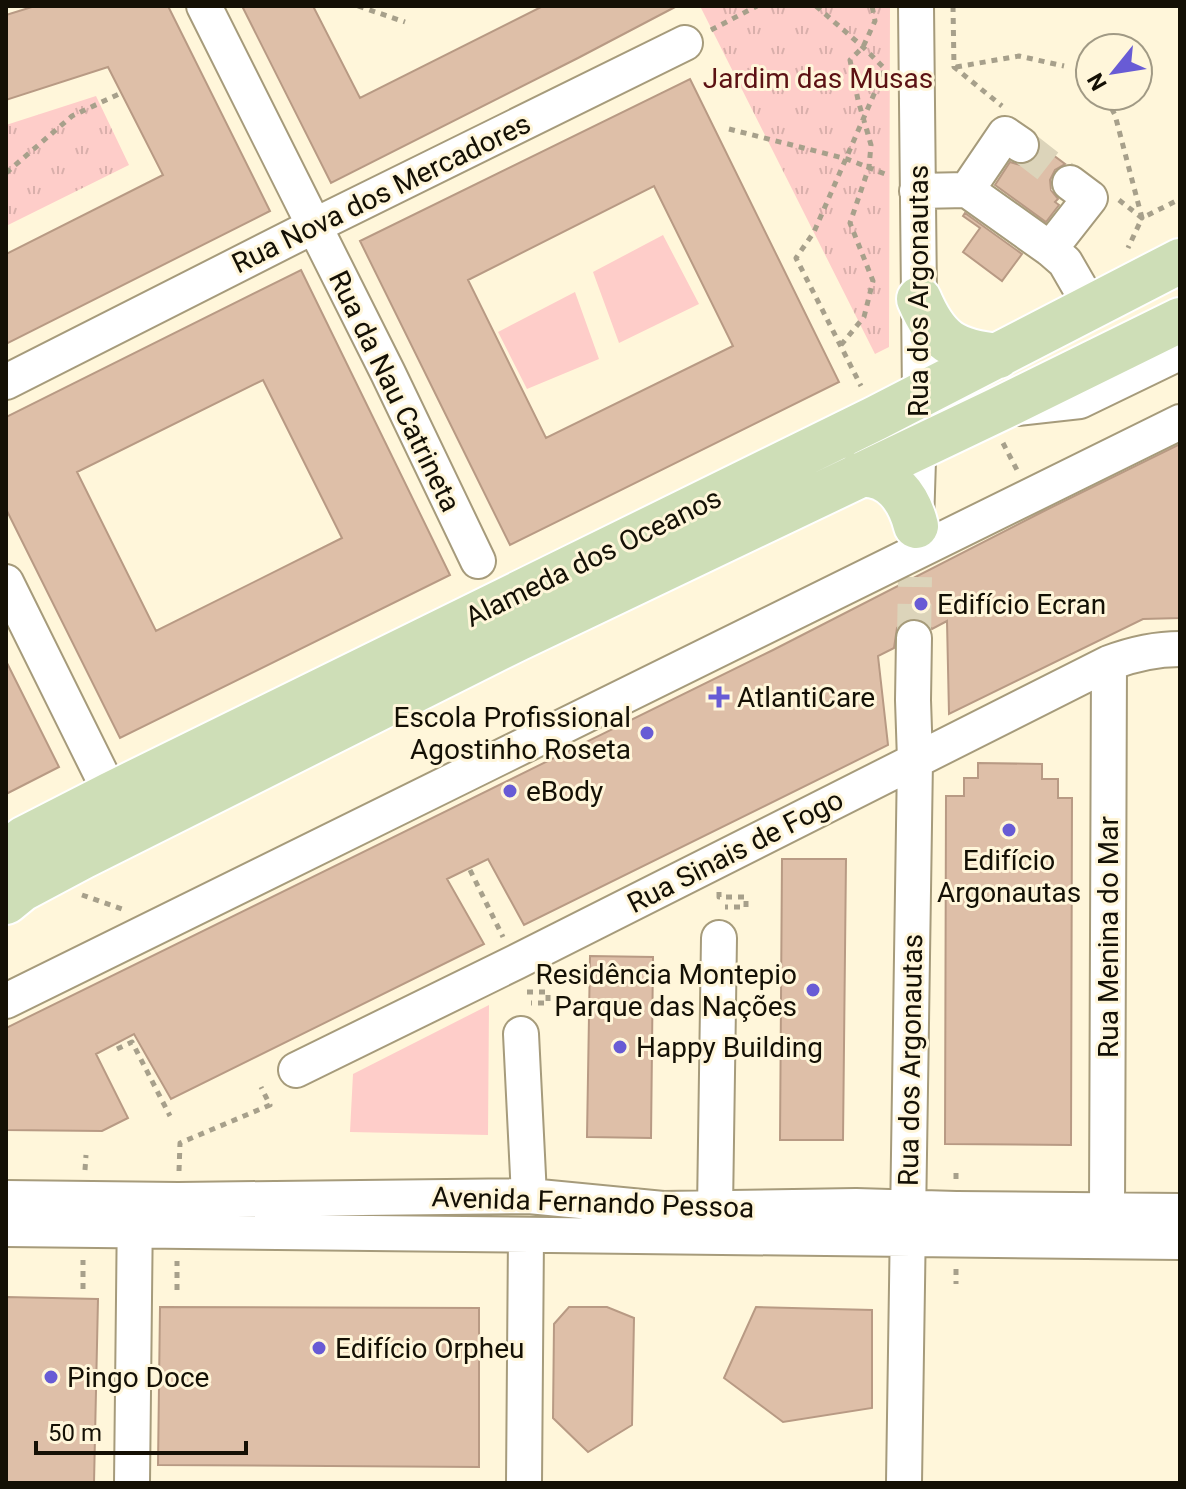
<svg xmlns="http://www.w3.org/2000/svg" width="1186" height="1489" font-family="Roboto,sans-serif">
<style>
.grass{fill:#fecdc9}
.park{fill:url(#park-tufts)}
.building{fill:#debfa8;stroke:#b89a84;stroke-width:2;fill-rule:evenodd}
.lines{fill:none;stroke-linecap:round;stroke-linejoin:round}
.minor-tunnel{stroke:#dcd4ba;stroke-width:34;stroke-dasharray:34 17;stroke-linecap:butt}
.minor-casing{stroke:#a69b7b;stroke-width:38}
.major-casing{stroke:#fff;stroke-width:48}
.path{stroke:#a7a08b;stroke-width:5;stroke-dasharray:6 6;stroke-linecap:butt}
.minor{stroke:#fff;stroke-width:34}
.major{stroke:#cedeb7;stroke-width:44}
.poi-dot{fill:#685bd5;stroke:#fff6da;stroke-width:3}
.labels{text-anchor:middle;stroke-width:6;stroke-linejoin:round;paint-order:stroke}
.park-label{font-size:28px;fill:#5c1113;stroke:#fff6da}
.street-label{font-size:28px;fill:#141005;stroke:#fff6da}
.poi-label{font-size:28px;fill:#141005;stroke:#fff6da;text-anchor:start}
</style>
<defs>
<pattern id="park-tufts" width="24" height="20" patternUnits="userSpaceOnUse" patternTransform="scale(2)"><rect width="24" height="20" fill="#fecdc9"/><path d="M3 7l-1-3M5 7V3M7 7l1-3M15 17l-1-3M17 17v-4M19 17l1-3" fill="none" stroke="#d9afab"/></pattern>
</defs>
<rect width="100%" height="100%" fill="#fff6da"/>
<path class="grass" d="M663,235L699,304L619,343L593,272Z
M575,292L599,359L527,389L498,332Z
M489,1005L488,1135L350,1132L353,1074Z"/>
<path class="park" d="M700,6H890L889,347L875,354Z
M96,96L129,165L6,226V125Z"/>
<path class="building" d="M35,6H168L270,211L6,344V254L163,175L108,67L6,100V15Z
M242,6H313L360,98L543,6H677L578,58L331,183Z
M690,79L839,382L510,545L360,241ZM654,186L733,346L546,438L468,280Z
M1041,146L1065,164L1055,170L1050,180L1051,190L1058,199L1055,202L1059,205L1046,222L995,185L1010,162L1020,165L1030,163L1038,156Z
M965,213L1022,254L1002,281L963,252L980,228L963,216Z
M301,270L450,575L120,738L6,509V417ZM263,380L342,538L156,631L77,472Z
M1180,444V618L1143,619L949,714L947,621L932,629L924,621L915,618L905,620L897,628L894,648L878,656L888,745L524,925L488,859L447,879L484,944L171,1099L134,1034L96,1054L128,1118L102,1131L6,1130V1028L773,650L1042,512Z
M6,661L59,767L6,794Z
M978,763L1042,764V779H1058V798H1072L1071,1145L945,1144L946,796H964V778H978Z
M782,859H846L843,1140H780Z
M590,956L653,957L651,1138L587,1137Z
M6,1297L98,1299L94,1483H6Z
M160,1307L479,1308V1467L158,1465Z
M569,1307H607L634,1318L632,1425L588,1452L553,1418L554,1324Z
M756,1307L872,1310V1408L783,1422L724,1378Z"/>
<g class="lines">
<path class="minor-tunnel" d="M1021,145L1070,183
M914,638L915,577"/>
<g class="minor-casing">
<path id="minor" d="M204,6L388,373L478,561
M916,6L920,396L916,524
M967,190L1005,134L1021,145
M917,191L967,190L1050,249L1065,262L1091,307
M1050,249L1090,198L1070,183
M6,382L314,226L685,43
M1017,408L1080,401L1173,356L1180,348
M6,582L111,794
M6,1001L1180,422
M521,1034L529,1196
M296,1070L516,962L1109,663C1133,654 1155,649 1180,649
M6,1198L178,1200L529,1196L663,1209L856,1206L956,1209L1180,1211
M715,1209L719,938
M1107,1211L1109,663
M6,1229L1180,1242
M132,1483L135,1207
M524,1483L526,1235
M904,1483L915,760L913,700L914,638"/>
</g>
<g class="major-casing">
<path id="major" d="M919,299C937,341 953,351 998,356
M859,475C891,472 909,498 916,526
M6,852L25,838L111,794L876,418L1180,261
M6,902L22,889L82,857L517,639L997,410L1180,320"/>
</g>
<path class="path" d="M358,6L405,22
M816,6L863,47L885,69L814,232L796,258L861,386
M953,6L954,67L1002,106
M711,30L757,6
M956,67L1019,56L1064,66
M1106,98L1115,115L1142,218L1180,199
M729,129L847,159L890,176
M6,173L72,116L121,93
M1119,200L1142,218L1128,248
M841,345L864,317L873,281L850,223L869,167L871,145L858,100L850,60L863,47L875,21L872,6
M1003,443L1017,470
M470,870L503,937
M719,892V897H746V907H725
M82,895L122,909
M527,992H548V1003H531
M117,1049L132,1042L170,1116
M85,1170L86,1155
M179,1171L180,1143L270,1105L261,1087
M956,1179V1167
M956,1269V1284
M83,1289V1260
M177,1290V1261"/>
<use href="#minor" class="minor"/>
<use href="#major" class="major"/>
</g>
<g class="poi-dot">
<circle cx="921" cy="604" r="8"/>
<path d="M715 685h8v8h8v8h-8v8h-8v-8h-8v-8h8z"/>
<circle cx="647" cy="733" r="8"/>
<circle cx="510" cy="791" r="8"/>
<circle cx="1009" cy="830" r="8"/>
<circle cx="813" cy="990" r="8"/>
<circle cx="620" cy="1047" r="8"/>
<circle cx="319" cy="1348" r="8"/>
<circle cx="51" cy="1377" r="8"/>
</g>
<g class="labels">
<g class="park-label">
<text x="818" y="88">Jardim das Musas</text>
</g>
<g class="street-label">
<text transform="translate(381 193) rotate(-26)" y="10">Rua Nova dos Mercadores</text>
<text transform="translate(918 291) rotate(-90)" y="10">Rua dos Argonautas</text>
<text transform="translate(395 391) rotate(64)" y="10">Rua da Nau Catrineta</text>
<text transform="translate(593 557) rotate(-26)" y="10">Alameda dos Oceanos</text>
<text transform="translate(735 851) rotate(-27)" y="10">Rua Sinais de Fogo</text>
<text transform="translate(1108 937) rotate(-90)" y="10">Rua Menina do Mar</text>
<text transform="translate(910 1060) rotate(-89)" y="10">Rua dos Argonautas</text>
<text transform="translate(593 1202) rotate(2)" y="10">Avenida Fernando Pessoa</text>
</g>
<g class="poi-label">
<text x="937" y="614">Edifício Ecran</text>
<text x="737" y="707">AtlantiCare</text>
<text x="631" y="727" text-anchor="end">Escola Profissional<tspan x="631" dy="32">Agostinho Roseta</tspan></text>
<text x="526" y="801">eBody</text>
<text x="1009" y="870" text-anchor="middle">Edifício<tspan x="1009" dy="32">Argonautas</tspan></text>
<text x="797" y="984" text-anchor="end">Residência Montepio<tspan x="797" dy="32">Parque das Nações</tspan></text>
<text x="636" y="1057">Happy Building</text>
<text x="335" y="1358">Edifício Orpheu</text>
<text x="67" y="1387">Pingo Doce</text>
</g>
</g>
<rect width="1186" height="1489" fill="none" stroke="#141005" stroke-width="16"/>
<g transform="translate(1114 72) rotate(240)"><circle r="38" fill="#fff6da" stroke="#a19a85" stroke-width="2"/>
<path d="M0-6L14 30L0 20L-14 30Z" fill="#685bd5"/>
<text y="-12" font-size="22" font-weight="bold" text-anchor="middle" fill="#141005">N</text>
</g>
<path d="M36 1441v12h210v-12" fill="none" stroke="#141005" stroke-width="4"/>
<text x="48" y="1441" font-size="24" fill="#141005" stroke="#fff6da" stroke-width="6" paint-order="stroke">50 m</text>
</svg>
